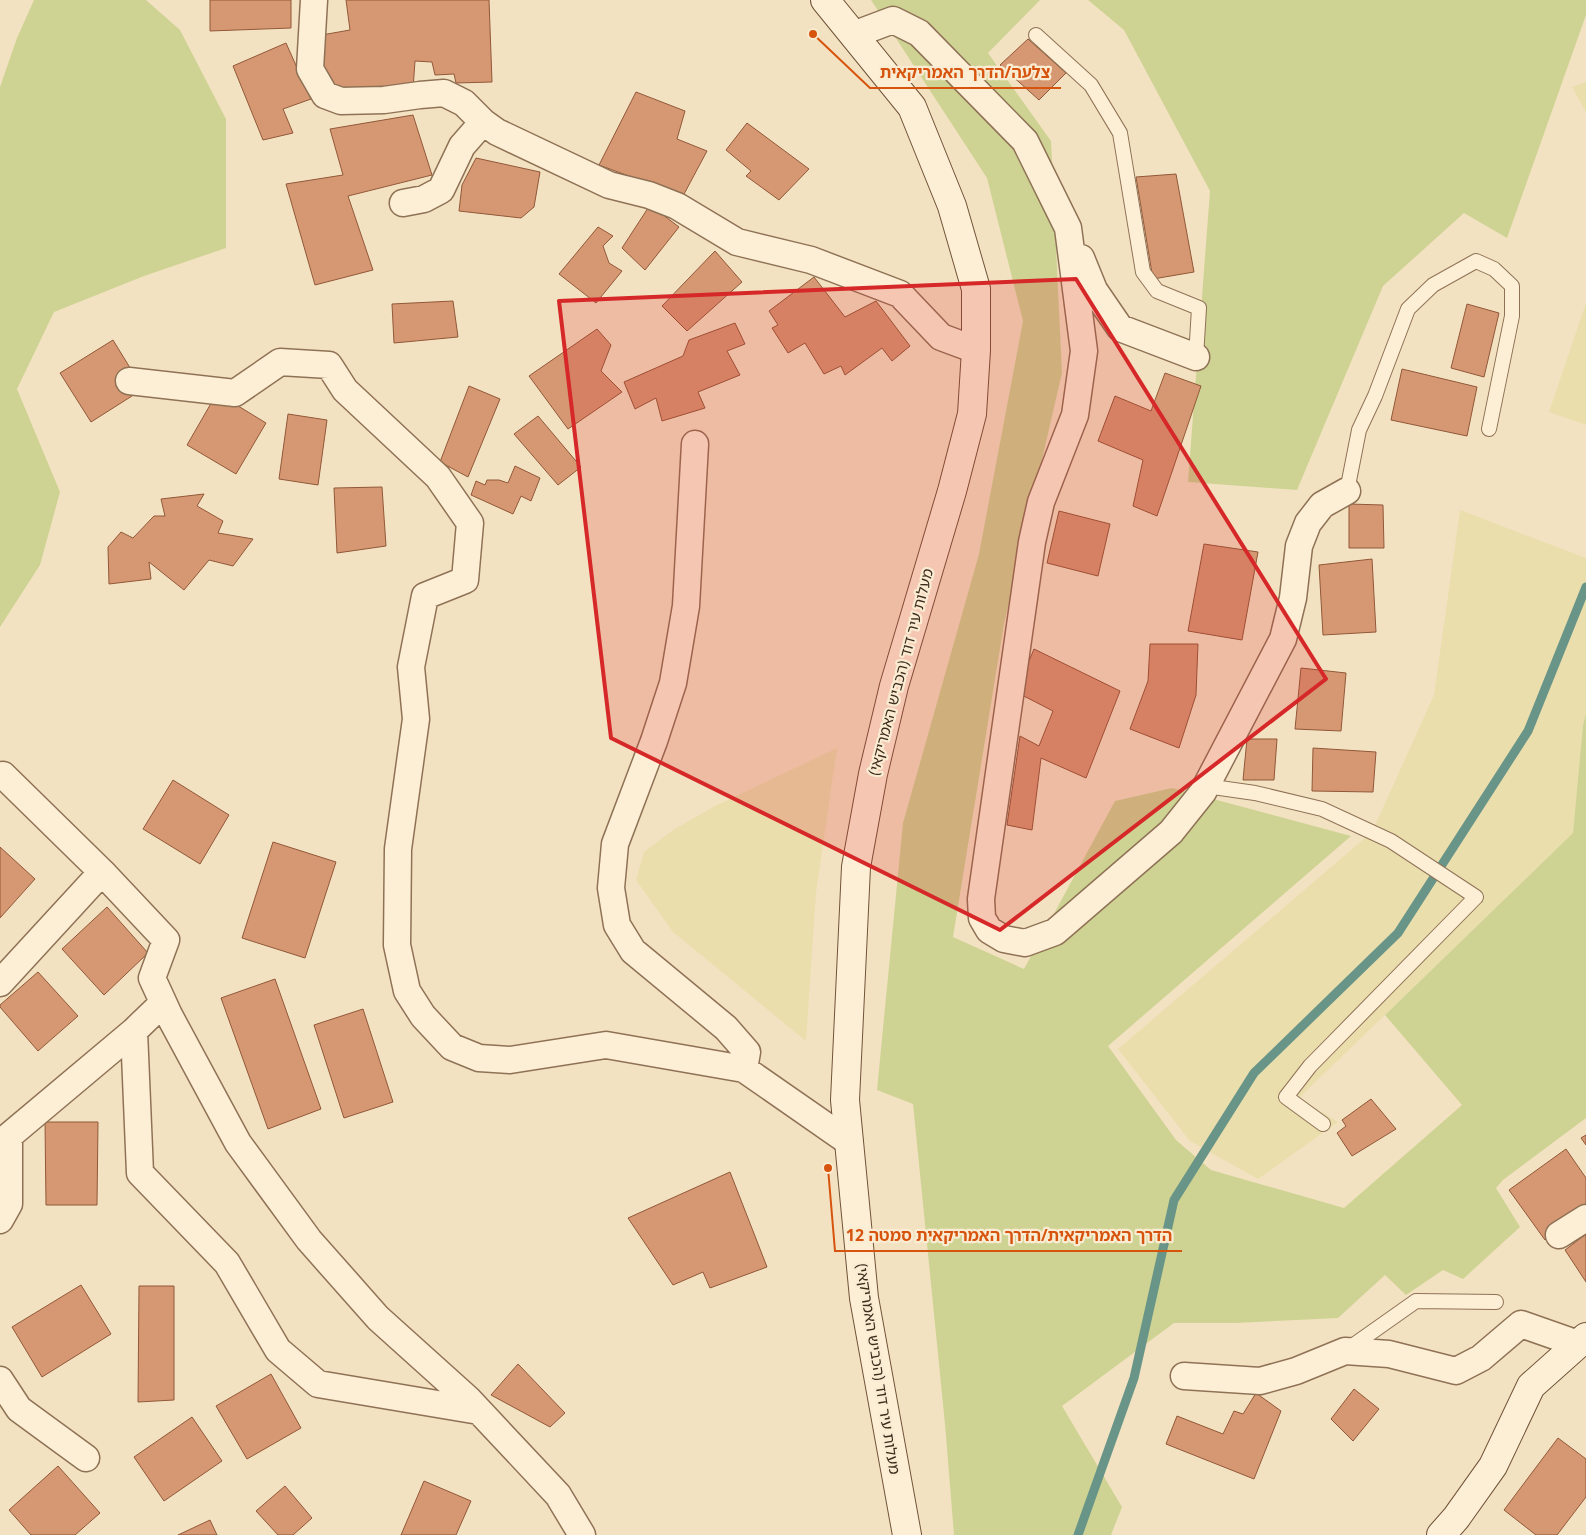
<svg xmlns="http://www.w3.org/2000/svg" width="1586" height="1535" font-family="Georgia,'Noto Sans Hebrew',serif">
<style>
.farmland{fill:#eadead}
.green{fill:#ced393}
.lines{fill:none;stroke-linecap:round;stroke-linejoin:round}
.stream{stroke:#699588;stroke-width:9}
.building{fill:#d69872;stroke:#915839}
.lane-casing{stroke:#8f7256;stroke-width:16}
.street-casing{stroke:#8f7256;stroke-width:29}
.secondary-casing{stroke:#715339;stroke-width:30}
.lane{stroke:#fdefd6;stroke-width:14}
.street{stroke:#fdefd6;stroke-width:26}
.secondary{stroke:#fdefd6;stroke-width:28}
.marked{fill:#d62828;fill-opacity:0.2;stroke:#d62828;stroke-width:4;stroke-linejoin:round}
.labels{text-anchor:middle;stroke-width:4.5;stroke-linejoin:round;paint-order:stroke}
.street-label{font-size:15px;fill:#3d2b1c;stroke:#f9ecd2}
.leader{fill:none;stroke:#d7540e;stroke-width:2}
.callout-dot{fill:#d7540e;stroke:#f9ecd2;stroke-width:2}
.callout-label{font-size:16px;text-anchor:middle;font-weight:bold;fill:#d7540e;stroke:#f9ecd2;stroke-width:4.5;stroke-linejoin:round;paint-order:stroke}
</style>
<rect width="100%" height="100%" fill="#f3e2c1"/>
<path class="farmland" d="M1586,82V112L1572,87Z
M1586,303V425L1549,412Z
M1460,510L1586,558V713L1583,725L1573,833L1299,1098L1338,1122L1258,1179L1190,1141L1118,1049L1372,832L1434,695Z
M837,748L816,893L806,1041L673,932L636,880L644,852L673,830L713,807Z"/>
<path class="green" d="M34,0H146L180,30L226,119V248L144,276L54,312L17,389L60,492L40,565L0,627V87L17,38Z
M871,0H1040L988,53L1051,141L1062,373L1004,624L953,937L1024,969L1115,801L1172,788L1351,836L1108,1046L1176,1140L1211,1170L1344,1208L1462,1105L1385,1015L1573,833L1583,725L1586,713V1118L1503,1180L1496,1188L1520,1227L1463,1279L1443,1270L1406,1295L1385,1275L1338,1318L1235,1323H1174L1062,1406L1122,1507L1111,1535H954L945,1424L913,1104L877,1090L903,823L979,554L1023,321L987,178Z
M1088,0H1586V15L1507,238L1464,213L1383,286L1297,490L1188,482L1210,191L1124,30Z"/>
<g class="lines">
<path class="stream" d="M1078,1535L1134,1378L1174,1200L1254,1073L1398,933L1528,731L1586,587"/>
</g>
<path class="building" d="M210,0H291V28L210,31Z
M346,0H489L492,82L456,83L454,74L435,75L432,62L415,61L413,89L327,88L316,36L350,30Z
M1028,39L1066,73L1039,100L1000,65Z
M286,43L311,99L283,109L293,133L263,140L233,66Z
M636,92L685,111L677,139L707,151L683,196L599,165Z
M413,115L432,175L348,196L373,270L315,285L286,184L343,175L330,129Z
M747,123L809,169L779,200L746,176L751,171L726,150Z
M476,158L540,172L534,207L521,218L459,211L462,185Z
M1176,174L1194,272L1153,279L1136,177Z
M650,205L679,227L645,270L622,248Z
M598,227L613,236L603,246L609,263L622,271L596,303L559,274Z
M715,251L742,282L687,331L662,306Z
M814,277L845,317L876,301L910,346L892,361L882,348L845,375L841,366L824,374L805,343L788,353L772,328L778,325L769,311Z
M453,301L458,337L394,343L392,304Z
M1467,304L1499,313L1484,377L1451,368Z
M735,323L745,344L727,351L740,375L698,392L705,408L662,421L656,398L635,409L624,382L683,356L689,340Z
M597,329L611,345L601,371L622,392L568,429L529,376Z
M113,340L143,389L91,422L60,373Z
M1402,369L1477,387L1467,436L1391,420Z
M1165,373L1201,386L1157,516L1133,506L1143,460L1098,441L1115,396L1151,411Z
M469,386L500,399L468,477L440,462Z
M217,393L266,423L236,474L187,445Z
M288,414L327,420L318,485L279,479Z
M538,416L581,467L558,485L514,434Z
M515,466L540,478L531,501L521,496L513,514L471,495L476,481L485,485L487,480H499L508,483Z
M382,487L386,546L337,553L334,488Z
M204,494L197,506L223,521L218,533L253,539L233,566L209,560L184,590L149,562L151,579L109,584L108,547L121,532L133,538L154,516H165L161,499Z
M1349,504L1383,505L1384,548H1349Z
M1059,511L1110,524L1098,576L1047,563Z
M1204,544L1258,552L1242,640L1188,631Z
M1372,559L1376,632L1323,635L1319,565Z
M1150,644H1198L1196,695L1179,748L1130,729L1148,681Z
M1034,649L1120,691L1086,778L1041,758L1032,830L1007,825L1020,736L1039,746L1053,711L1016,692Z
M1301,668L1346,673L1341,731L1295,729Z
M1247,739H1277L1274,780H1243Z
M1313,748L1376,752L1373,792L1312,791Z
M173,780L229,815L200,864L143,829Z
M273,842L336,862L305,958L242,938Z
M0,847L35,879L0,918Z
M107,907L148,953L104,995L62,949Z
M38,972L78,1016L38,1051L0,1007V1005Z
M275,979L321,1109L268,1129L221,998Z
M363,1009L393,1102L344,1118L314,1025Z
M1371,1099L1396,1129L1352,1156L1337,1133L1346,1126L1342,1120Z
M45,1122H98L97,1205H46Z
M1586,1135V1145L1581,1138Z
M1566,1149L1586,1178V1211L1545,1240L1509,1190Z
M730,1172L767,1267L710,1288L703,1272L673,1285L628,1218Z
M1586,1234V1282L1565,1250Z
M81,1285L111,1334L42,1377L12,1327Z
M139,1286H174V1400L138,1402Z
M518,1364L565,1413L550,1427L491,1395Z
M271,1374L301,1428L247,1459L216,1406Z
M1354,1389L1379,1409L1353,1441L1331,1419Z
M1256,1393L1281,1411L1254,1479L1166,1444L1177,1416L1223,1434L1234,1411L1243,1414Z
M192,1417L222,1461L164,1501L134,1457Z
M1558,1438L1586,1459V1497L1557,1535H1536L1504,1510Z
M58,1466L100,1513L75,1535H31L9,1510Z
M424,1481L471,1501L456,1535H401Z
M285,1486L312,1518L293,1535H278L256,1511Z
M210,1520L217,1535H178Z"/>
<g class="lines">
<g class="lane-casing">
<path id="lane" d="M1036,35L1091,85L1120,133L1143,272L1157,291L1199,308L1196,357
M1347,491L1359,430L1375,396L1408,309L1433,285L1476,261L1494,269L1512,286V316L1489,429
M1206,786L1255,793L1322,809L1391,841L1476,897L1310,1066L1286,1097L1323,1124
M1348,1349L1416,1301L1496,1302"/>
</g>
<g class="street-casing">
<path id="street" d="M314,0L310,69L325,95L341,101L384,100L420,95L444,93L464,103L483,122L497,132L609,185L649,195L677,206L737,242L811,260L900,294L941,337L976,350
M853,35L893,20L919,33L1025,141L1068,228L1084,351L1075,415L1041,502L1032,542L981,899L982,918L989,930L1004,939L1025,943L1055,932L1171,832L1203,792L1283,639L1293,598L1299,546L1308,523L1322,505L1347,491
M403,203L424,199L441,190L462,146L483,122
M1081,258L1094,290L1120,328L1196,357
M129,381L235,393L280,362L329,365L345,390L438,477L470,523L465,580L425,596L411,667L416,719L398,849L397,945L407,991L423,1016L452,1047L479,1058L510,1060L606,1045L744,1069L849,1142
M695,444L686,606L673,683L654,741L615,844L611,888L617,925L633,951L726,1028L747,1052L744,1069
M3,775L102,872L166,940L152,978L169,1015L238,1143L309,1240L378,1318L468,1399L558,1495L582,1535
M0,983L102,872
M163,1003L134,1031L140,1173L227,1263L278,1350L318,1384L479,1411
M0,1220L9,1204V1136L134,1031
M1559,1235L1586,1218
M1184,1376L1260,1381L1296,1371L1345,1351L1389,1354L1456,1371L1481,1358L1521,1324L1578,1344
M0,1380L19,1409L86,1458"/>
</g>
<g class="secondary-casing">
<path id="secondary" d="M825,0L912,107L952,206L976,289V350L972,414L952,491L894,686L873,774L856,867L845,1100L864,1298L907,1535
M1441,1535L1456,1518L1493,1466L1531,1386L1586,1337"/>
</g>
<use href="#lane" class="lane"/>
<use href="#street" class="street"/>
<use href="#secondary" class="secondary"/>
</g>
<path class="marked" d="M1076,279L1326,679L1000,930L611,738L559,301Z"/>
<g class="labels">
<g class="street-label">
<text transform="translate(901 672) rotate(-75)" y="5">מעלות עיר דוד (הכביש האמריקאי)</text>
<text transform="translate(878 1369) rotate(81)" y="5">מעלות עיר דוד (הכביש האמריקאי)</text>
</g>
</g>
<path class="leader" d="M813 34L870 88H1061M828 1168L835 1251H1182"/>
<g class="callout-dot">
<circle cx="813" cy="34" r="5"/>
<circle cx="828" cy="1168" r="5"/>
</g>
<g class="callout-label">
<text x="965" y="78">צלעה/הדרך האמריקאית</text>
<text x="1009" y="1241">הדרך האמריקאית/הדרך האמריקאית סמטה 12</text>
</g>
</svg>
